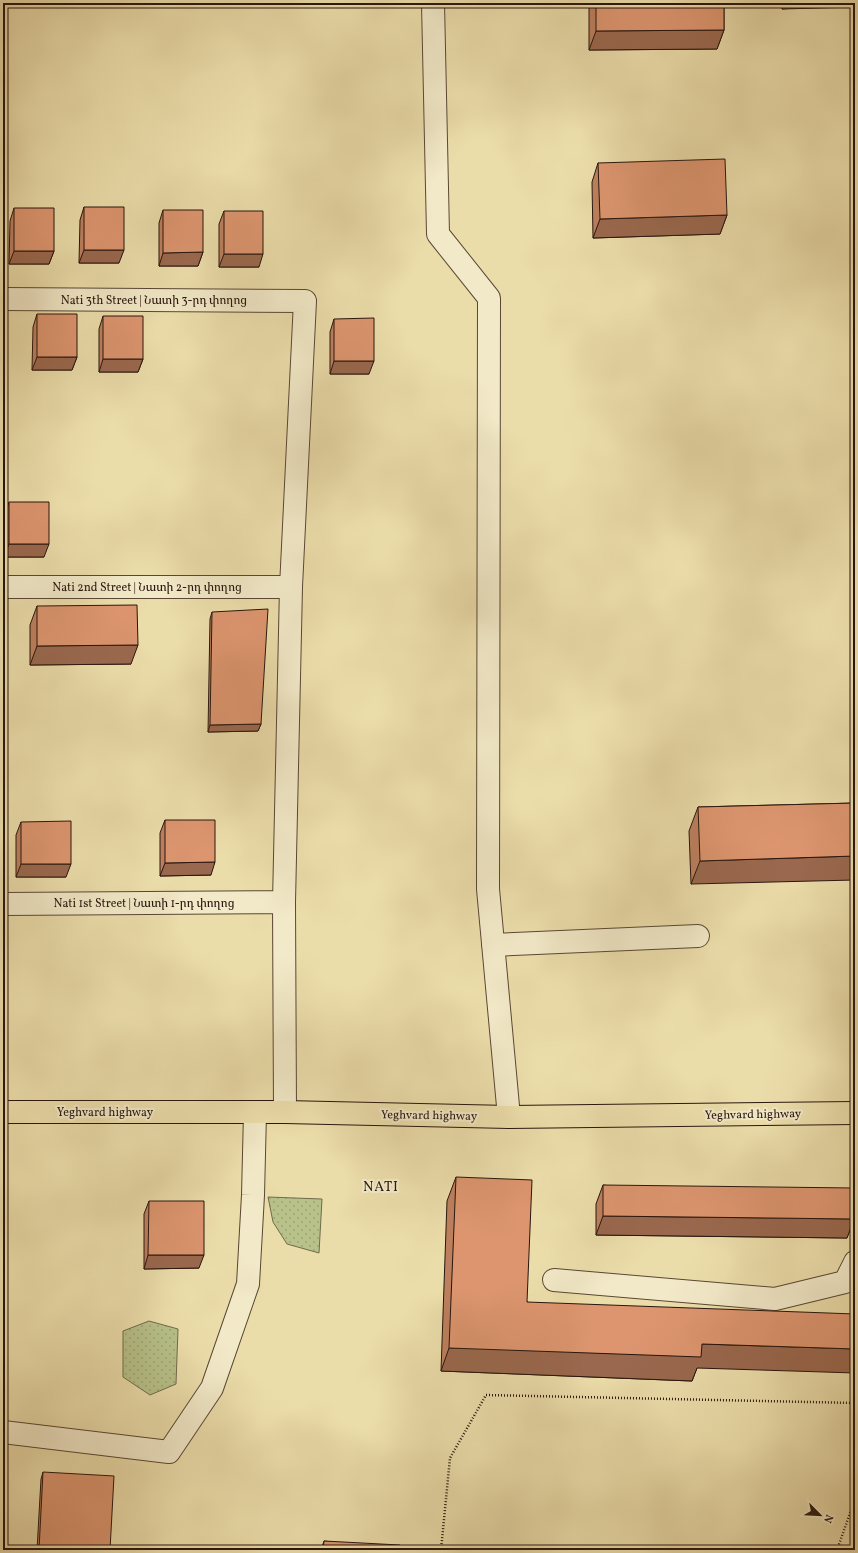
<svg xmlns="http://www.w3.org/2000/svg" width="858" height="1553" font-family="Vollkorn,'Noto Serif Armenian',serif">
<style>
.grass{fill:url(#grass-dots);stroke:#706b4b}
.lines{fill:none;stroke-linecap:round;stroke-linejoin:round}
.minor-casing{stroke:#594734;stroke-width:24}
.major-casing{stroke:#28150d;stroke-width:24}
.path{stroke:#28150d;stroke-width:2.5;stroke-dasharray:1 2;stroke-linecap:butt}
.minor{stroke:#f2e9c8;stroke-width:22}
.major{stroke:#ebddaa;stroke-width:22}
.wall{fill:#bd805f;stroke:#28150d}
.shaded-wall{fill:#9a684e;stroke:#28150d}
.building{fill:#dc956f;stroke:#28150d}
.labels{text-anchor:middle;stroke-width:4;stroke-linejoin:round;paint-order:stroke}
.street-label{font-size:12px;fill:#28150d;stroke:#f2e9c8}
.quarter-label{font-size:14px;letter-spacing:1px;fill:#28150d;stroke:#f2e9c8}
</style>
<defs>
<pattern id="grass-dots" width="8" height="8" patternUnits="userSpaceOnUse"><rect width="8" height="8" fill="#b7c189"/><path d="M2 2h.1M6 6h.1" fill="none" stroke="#9da575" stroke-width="1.8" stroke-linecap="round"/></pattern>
</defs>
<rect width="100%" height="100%" fill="#ebddaa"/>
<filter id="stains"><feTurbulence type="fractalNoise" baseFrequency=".005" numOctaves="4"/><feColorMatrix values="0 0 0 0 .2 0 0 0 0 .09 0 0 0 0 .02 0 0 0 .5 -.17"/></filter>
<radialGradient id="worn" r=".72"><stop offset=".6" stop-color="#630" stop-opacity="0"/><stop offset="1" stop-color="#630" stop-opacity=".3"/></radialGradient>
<path class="grass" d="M268,1197L322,1199L319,1253L287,1244L273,1222Z
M149,1321L178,1329L176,1384L150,1395L123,1377V1331Z"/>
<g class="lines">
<g class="minor-casing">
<path id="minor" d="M433,3L438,234L489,298L488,889L509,1117
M3,299L305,301L291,587L284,902L285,1112
M3,587H291
M3,904L284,902
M493,945L698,936
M554,1280L775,1299L845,1282L855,1262
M3,1432L169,1452L212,1388L248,1284L253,1195L255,1113"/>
</g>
<g class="major-casing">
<path id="major" d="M3,1112H285L509,1117L855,1113"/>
</g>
<path class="path" d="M441,1550L450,1458L486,1395L855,1403
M837,1550L855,1499"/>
<use href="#minor" class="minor"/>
<use href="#major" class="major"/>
</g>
<path class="wall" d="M589,3H724V30L717,49L589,50Z
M782,3H855L782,9Z
M598,163L727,215L720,234L593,238L592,182Z
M84,207L119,263H79L80,220Z
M14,208L54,251L49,264H9L10,221Z
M163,210L203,252L198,266H159V223Z
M224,211L259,267H219V224Z
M37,314L77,357L72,370H32L33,327Z
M103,316L143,359L138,372H99V329Z
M334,319L369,374H330V332Z
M9,502L44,557H4L5,515Z
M37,606L131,664L30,665V625Z
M212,612L261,724L258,731L208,732L210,619Z
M855,803L691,884L689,831L698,807Z
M165,820L211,875L160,876V833Z
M21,822L66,877H16V835Z
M456,1177L527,1302L697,1368L692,1381L441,1371L447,1201Z
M603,1185L854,1219L847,1238L596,1235V1204Z
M149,1201L199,1268L144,1269V1214Z
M43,1472L110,1550H37L41,1479Z
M324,1541L399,1550H321Z"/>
<path class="shaded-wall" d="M784,3H855V7L782,9Z
M724,30L717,49L589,50L596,31Z
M727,215L720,234L593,238L600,219Z
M84,250H124L119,263H79Z
M14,251H54L49,264H9Z
M203,252L198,266H159L163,253Z
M224,254H263L259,267H219Z
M37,357H77L72,370H32Z
M103,359H143L138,372H99Z
M334,361H374L369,374H330Z
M9,544H49L44,557H4Z
M138,645L131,664L30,665L37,646Z
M261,724L258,731L208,732L210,725Z
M855,856V880L691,884L700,861Z
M215,862L211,875L160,876L165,863Z
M21,864H71L66,877H16Z
M603,1216L854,1219L847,1238L596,1235Z
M148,1255H204L199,1268L144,1269Z
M702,1344L855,1349V1373L697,1368L692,1381L441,1371L449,1348Z"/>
<path class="building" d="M596,3H724V30L596,31Z
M725,159L727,215L600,219L598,163Z
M84,207H124V250H84Z
M14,208H54V251H14Z
M163,210H203V252L163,253Z
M224,211H263V254H224Z
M37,314H77V357H37Z
M103,316H143V359H103Z
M374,318V361H334V319Z
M9,502H49V544H9Z
M137,605L138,645L37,646V606Z
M268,609L261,724L210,725L212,612Z
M855,803V856L700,861L698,807Z
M165,820H215V862L165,863Z
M71,821V864H21V822Z
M456,1177L532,1180L527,1302L855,1314V1349L702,1344L701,1357L449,1348Z
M603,1185L854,1188V1219L603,1216Z
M149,1201H204V1255H148Z
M43,1472L114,1476L110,1550H39Z
M324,1541L400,1545L399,1550H323Z"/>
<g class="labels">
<g class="street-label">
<text x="154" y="304">Nati 3th Street | Նատի 3-րդ փողոց</text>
<text x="147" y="591">Nati 2nd Street | Նատի 2-րդ փողոց</text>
<text x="144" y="907">Nati 1st Street | Նատի 1-րդ փողոց</text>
<text x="105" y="1116">Yeghvard highway</text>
<text transform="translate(753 1114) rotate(-1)" y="4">Yeghvard highway</text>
<text transform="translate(429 1115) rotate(1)" y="4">Yeghvard highway</text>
</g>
<g class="quarter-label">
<text x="381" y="1191">NATI</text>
</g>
</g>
<rect width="858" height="1553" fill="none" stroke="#ebddaa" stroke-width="16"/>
<rect x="4" y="4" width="850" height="1545" fill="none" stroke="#28150d" stroke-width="2"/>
<rect x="8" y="8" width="842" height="1537" fill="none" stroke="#28150d"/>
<g transform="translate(820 1515) rotate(114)" stroke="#f2e9c8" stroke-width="3" paint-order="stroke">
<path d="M0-3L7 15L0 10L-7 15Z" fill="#28150d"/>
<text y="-6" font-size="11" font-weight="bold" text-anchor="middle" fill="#28150d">N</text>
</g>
<rect width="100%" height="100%" filter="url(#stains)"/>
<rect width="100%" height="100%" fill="url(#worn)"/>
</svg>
